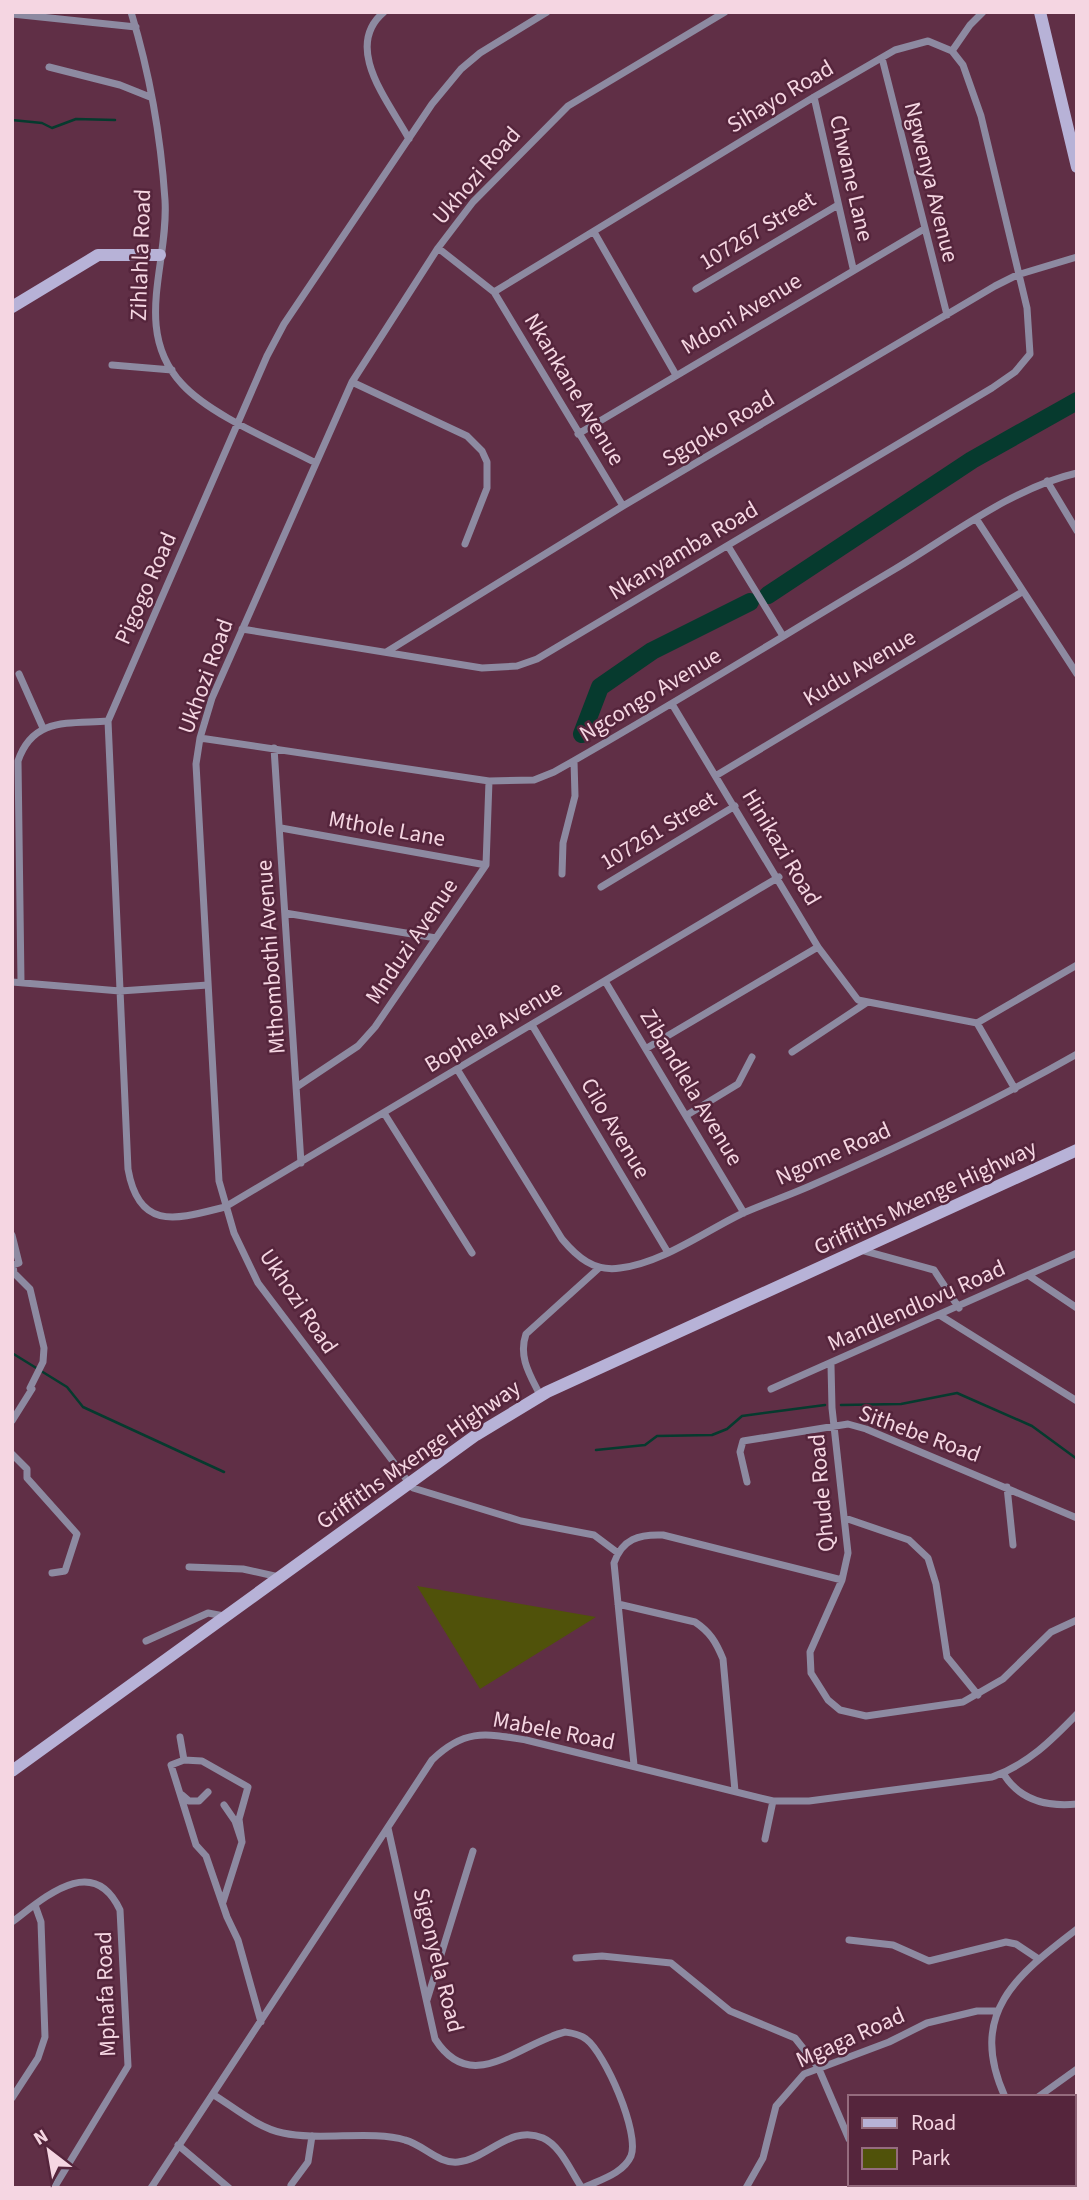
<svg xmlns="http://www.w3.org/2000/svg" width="1089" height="2200" font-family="'Source Sans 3',sans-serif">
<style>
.green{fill:#50520a}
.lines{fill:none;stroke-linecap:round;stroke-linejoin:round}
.stream{stroke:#063a2e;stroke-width:2.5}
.river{stroke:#063a2e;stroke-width:18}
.street{stroke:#8d8aa1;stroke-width:7}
.secondary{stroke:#b7b2d7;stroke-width:12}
.labels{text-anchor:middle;stroke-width:5;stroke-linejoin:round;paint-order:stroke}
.street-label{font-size:23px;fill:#f5d6e2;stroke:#55253c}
</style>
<rect width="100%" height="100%" fill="#602f46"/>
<path class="green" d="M417,1586L596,1617L480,1689Z"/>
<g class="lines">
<path class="stream" d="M12,120L42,123L52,128L76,119L115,120
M12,1353L67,1387L83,1407L224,1472
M841,1405L901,1404L957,1393L1032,1426L1077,1459
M596,1450L645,1445L657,1436L712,1435L727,1429L742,1416L825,1405"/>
<path class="river" d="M768,595L972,460L1077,401
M582,734L600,687L652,651L750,602"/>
<path class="street" d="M131,12C149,71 161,139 165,200C169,264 132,330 182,384C210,415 276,442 314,462
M384,12C342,47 389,102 409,139
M547,12L480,53L461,69L432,104L284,324L267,356L108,721L128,1169C139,1232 177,1219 225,1207L779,877
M12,14L136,27
M952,51L970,25L983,12
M882,58L947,315
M49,67L120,85L150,97
M814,97L853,268
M594,232L676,375
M696,289L838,205
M494,292L623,506
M112,365L172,370
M352,382L467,436L482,451L487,462V488L465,544
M578,434L924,229
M1047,481L1077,531
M977,520L1077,674
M728,546L783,636
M242,629L482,668L517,666L537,659L992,388L1015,372L1030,354L1027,308L981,116L963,65L952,51L928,41L895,50L814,97L494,292L438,248
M388,651L623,506L995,286L1017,275L1077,257
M19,674L43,728
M672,704L818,947L858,1000L977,1023L1077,965
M200,738L489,781L534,780L554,772C669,707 781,637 895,569C952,535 1012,488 1077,473
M274,748L301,1163
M717,775L1022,592
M281,828L486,865
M562,874L563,843L575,796L574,761
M601,887L735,806
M285,913L436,938
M605,981L744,1213
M12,982L120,991L208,985
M21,982L18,761C33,717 68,724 108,721
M977,1023L1015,1089
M532,1025L667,1251
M647,1048L818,947
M792,1052L866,1003
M457,1069L562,1239C577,1257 594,1272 620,1268C662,1263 704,1232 741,1214C764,1204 787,1196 810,1186C901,1146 991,1103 1077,1054
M298,1086L358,1046L375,1027L486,865L489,781
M384,1113L472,1253
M687,1115L738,1084L752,1057
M12,1235L19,1263L13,1265L14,1273L30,1289L44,1348L43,1362L30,1388L32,1389L12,1421
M861,1250L934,1270L959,1308
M1028,1275L1077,1308
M941,1316L1077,1401
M831,1365L832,1408L848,1553L842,1580L810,1652L811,1673L828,1700L840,1710L866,1716L963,1702L1003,1679L1051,1632L1077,1620
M771,1389L1077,1253
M540,1395C530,1375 518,1357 526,1334L599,1268
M12,1454L27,1469V1478L77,1534L65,1571L52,1573
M747,1482L740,1452L743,1441L848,1424L866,1429L1077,1518
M1007,1487L1013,1545
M845,1518L909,1540L928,1558L936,1584L947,1657L978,1695
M618,1553L594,1535L521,1521L413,1488L258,1283L234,1233L219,1181L196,764L200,738L212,698L352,382L438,248L473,202L568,106L725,12
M189,1567L243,1569L279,1577
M618,1604L695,1622C710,1632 716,1642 723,1659L735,1791
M146,1641L208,1613L224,1616
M180,1737L184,1760L171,1765L196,1845L206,1856L227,1917L238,1940L261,2022
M184,1760L202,1761L248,1787L239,1819L242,1842L235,1821L224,1805
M634,1765L614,1563C622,1539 639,1534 663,1535L842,1580
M1003,1773C1019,1800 1047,1807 1077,1804
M182,1795L189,1801H199L208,1792
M388,1828L435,2039C472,2097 519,2043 565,2032C572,2033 580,2034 586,2039C605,2053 640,2133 631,2156C623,2174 599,2180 583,2188
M765,1839L773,1801
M223,1902L242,1842
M12,1922C44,1898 93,1852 120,1910L128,2066L54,2188
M849,1940L893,1945L929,1961L1006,1942L1016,1944L1037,1958
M576,1958L602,1956L671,1963L730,2011L795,2038L818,2067L849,2139
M427,2000L473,1851
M214,2095C235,2108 258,2128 283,2133C319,2141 373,2130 405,2140C424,2145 438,2164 458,2162C488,2159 510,2124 543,2138C561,2146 571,2172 582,2188
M1005,2097C967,2013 1017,1975 1077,1929
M1038,2097L1077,2069
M12,2098L38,2058L45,2037L41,1922L35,1905
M178,2145L229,2188
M1073,2169L1077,2166
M886,2184L889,2188
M291,2185L308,2162L312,2136
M151,2188L432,1760C464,1729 484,1733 526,1740L773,1801H809L992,1777C1027,1765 1052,1740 1077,1714
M746,2188L763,2158L776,2106L804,2074L889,2042L927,2023L977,2011H996
M908,2188L913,2184
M1049,2188L1054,2184"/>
<path class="secondary" d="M1040,12L1077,167
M12,307L98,255H160
M12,1771L476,1435L547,1392L1077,1150"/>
</g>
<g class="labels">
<g class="street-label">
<text transform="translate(780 96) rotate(-31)" y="8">Sihayo Road</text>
<text transform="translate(476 175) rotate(-49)" y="8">Ukhozi Road</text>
<text transform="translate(852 178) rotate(77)" y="8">Chwane Lane</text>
<text transform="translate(932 182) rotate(76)" y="8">Ngwenya Avenue</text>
<text transform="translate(757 230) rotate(-31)" y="8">107267 Street</text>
<text transform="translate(140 255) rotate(-88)" y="8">Zihlahla Road</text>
<text transform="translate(741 313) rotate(-31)" y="8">Mdoni Avenue</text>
<text transform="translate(575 389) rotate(59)" y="8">Nkankane Avenue</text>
<text transform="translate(718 428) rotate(-31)" y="8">Sgqoko Road</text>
<text transform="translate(683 550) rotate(-31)" y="8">Nkanyamba Road</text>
<text transform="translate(145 588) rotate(-66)" y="8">Pigogo Road</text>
<text transform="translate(859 667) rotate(-31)" y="8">Kudu Avenue</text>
<text transform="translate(205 676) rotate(-70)" y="8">Ukhozi Road</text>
<text transform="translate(650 694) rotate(-31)" y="8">Ngcongo Avenue</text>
<text transform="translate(387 828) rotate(10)" y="8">Mthole Lane</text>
<text transform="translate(658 830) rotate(-31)" y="8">107261 Street</text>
<text transform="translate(782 847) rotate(59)" y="8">Hinikazi Road</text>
<text transform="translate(411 941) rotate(-56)" y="8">Mnduzi Avenue</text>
<text transform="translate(270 957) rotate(-94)" y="8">Mthombothi Avenue</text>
<text transform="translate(493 1026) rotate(-31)" y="8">Bophela Avenue</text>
<text transform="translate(692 1087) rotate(59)" y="8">Zibandlela Avenue</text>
<text transform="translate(616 1128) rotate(59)" y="8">Cilo Avenue</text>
<text transform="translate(833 1153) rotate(-24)" y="8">Ngome Road</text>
<text transform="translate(925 1197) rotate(-25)" y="8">Griffiths Mxenge Highway</text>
<text transform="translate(299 1301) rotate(56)" y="8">Ukhozi Road</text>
<text transform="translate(916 1305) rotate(-24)" y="8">Mandlendlovu Road</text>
<text transform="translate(920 1433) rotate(20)" y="8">Sithebe Road</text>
<text transform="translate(418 1454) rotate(-35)" y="8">Griffiths Mxenge Highway</text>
<text transform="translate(821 1493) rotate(-95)" y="8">Qhude Road</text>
<text transform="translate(554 1730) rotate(11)" y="8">Mabele Road</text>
<text transform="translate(439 1960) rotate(76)" y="8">Sigonyela Road</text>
<text transform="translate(105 1994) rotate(-92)" y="8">Mphafa Road</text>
<text transform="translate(850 2037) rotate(-24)" y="8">Mgaga Road</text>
</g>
</g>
<rect width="1089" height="2200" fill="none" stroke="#f5d6e2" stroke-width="28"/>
<rect x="848" y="2095" width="228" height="91" fill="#55253c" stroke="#956c7e" stroke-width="2"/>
<rect x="862" y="2118" width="35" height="10" fill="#b7b2d7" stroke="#956c7e" stroke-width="2"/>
<text x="911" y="2130" font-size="21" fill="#f5d6e2">Road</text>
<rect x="862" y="2148" width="35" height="21" fill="#50520a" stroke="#956c7e" stroke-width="2"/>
<text x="911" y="2165" font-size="21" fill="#f5d6e2">Park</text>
<g transform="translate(49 2151) rotate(329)" stroke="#55253c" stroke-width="5" paint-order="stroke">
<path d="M0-5L12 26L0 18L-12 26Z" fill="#f5d6e2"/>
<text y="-10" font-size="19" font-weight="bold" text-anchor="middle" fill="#f5d6e2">N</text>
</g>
</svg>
